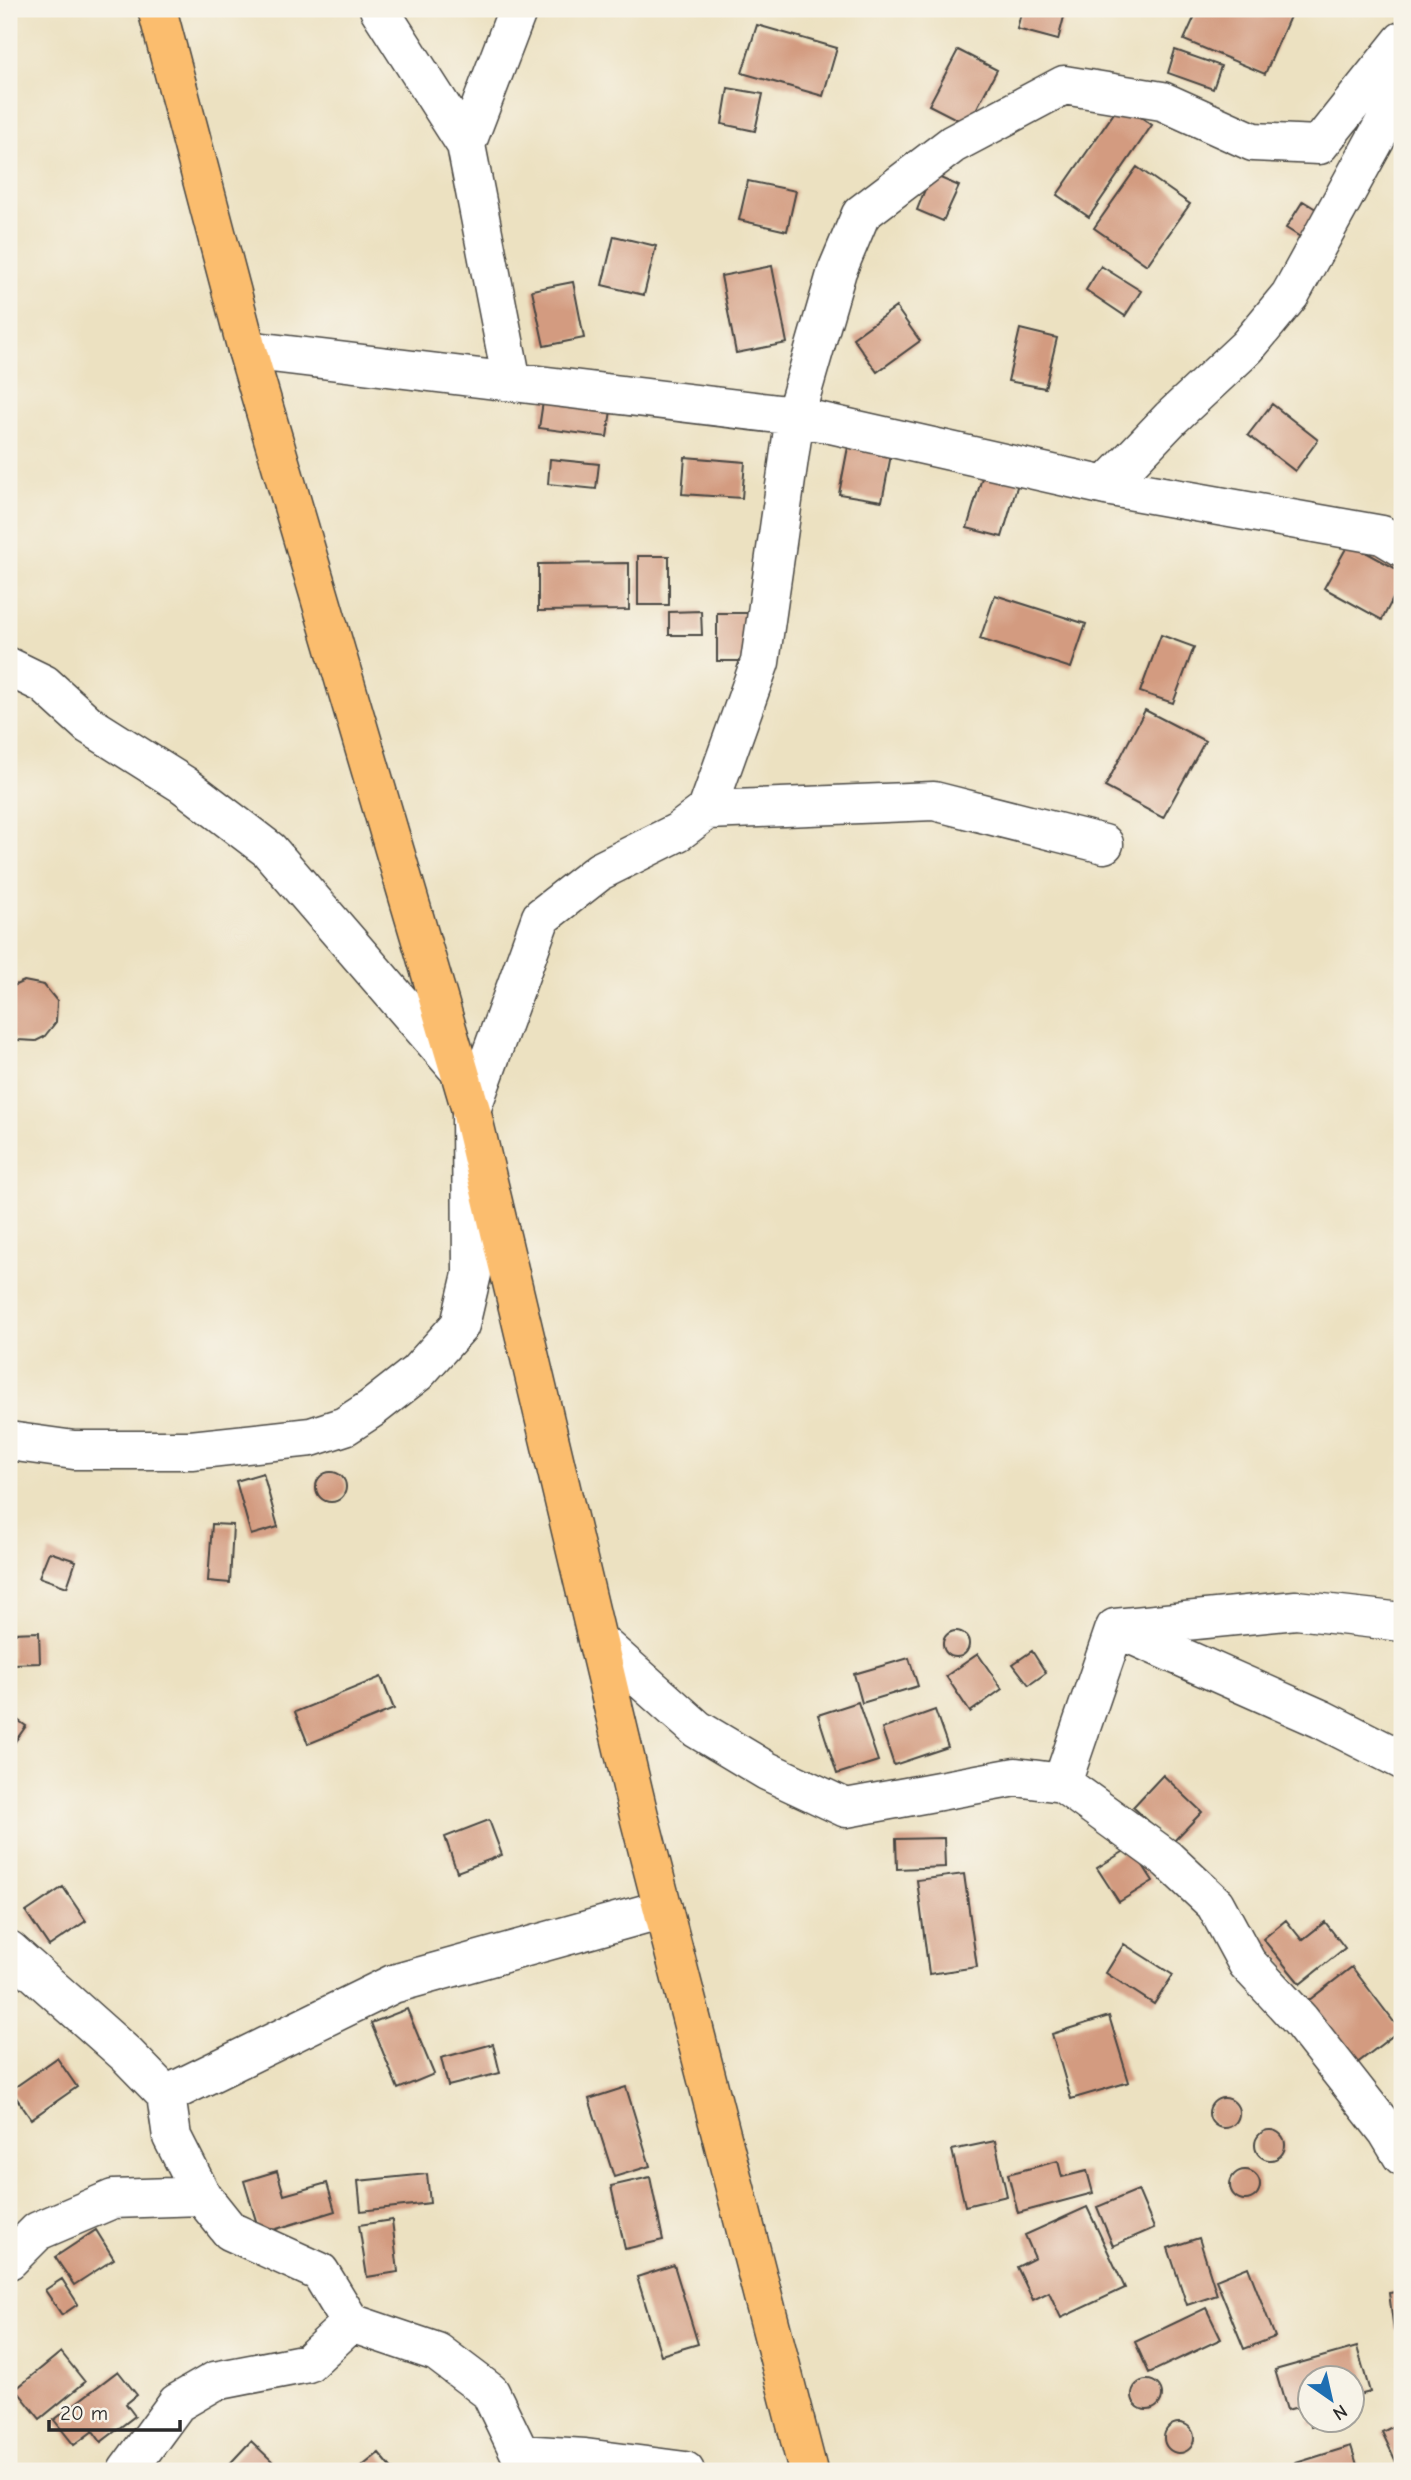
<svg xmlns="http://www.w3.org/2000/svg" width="1411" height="2480" font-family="'Comic Neue',sans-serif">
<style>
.building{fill:#d39b80}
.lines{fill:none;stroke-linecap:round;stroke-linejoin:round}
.street-casing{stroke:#484642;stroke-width:41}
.primary-casing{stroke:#484642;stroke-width:41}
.street{stroke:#fff;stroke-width:38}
.primary{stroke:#fbbd6e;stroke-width:38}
</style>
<rect width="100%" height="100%" fill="#f7f3e8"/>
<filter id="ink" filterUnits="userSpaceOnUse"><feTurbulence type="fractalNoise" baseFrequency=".0143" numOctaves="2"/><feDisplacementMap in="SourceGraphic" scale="14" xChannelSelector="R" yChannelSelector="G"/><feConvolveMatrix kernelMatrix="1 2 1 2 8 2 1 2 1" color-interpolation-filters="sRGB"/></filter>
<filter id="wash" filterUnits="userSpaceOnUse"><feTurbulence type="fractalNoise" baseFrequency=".00686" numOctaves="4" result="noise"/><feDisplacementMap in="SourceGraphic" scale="28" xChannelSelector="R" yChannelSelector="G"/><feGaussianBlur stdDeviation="1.57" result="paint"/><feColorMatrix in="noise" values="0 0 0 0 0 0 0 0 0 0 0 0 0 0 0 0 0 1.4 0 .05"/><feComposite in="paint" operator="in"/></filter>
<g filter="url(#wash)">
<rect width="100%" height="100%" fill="#ece1c1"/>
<g id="blocks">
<path class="building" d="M1022,9H1066L1058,40L1017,29Z
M1198,9H1279L1291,14L1265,74L1184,40Z
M757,25L837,48L823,96L742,73Z
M958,50L997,70L968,125L929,105Z
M1175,50L1221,66L1213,89L1168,73Z
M728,88L763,94L755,131L722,124Z
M1121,103L1152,125L1089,217L1057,195Z
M1137,167L1190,204L1147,265L1094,228Z
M931,174L959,186L943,221L917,210Z
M748,181L796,191L787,231L739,220Z
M1303,201L1327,216L1310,243L1286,228Z
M614,236L656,246L644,295L602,285Z
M772,266L787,343L736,353L721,276Z
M1101,266L1141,291L1125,316L1086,290Z
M573,282L584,338L544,346L532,290Z
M896,307L920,341L877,372L853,338Z
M1020,329L1057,338L1045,388L1008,381Z
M544,395L612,404L607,437L539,428Z
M1272,404L1318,440L1295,471L1248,435Z
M848,447L891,455L882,501L839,494Z
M685,457L745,462L742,498L682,494Z
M550,459L599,464L596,489L548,484Z
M984,471L1019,480L1002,537L967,528Z
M1349,543L1402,572V581L1382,620L1324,588Z
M638,556H669V605H638Z
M629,563V610L538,611V564Z
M995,595L1086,624L1071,668L980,639Z
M701,611L702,635H669V612Z
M717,613H751L750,661H717Z
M1161,635L1194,647L1173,703L1140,692Z
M1145,710L1205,741L1163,818L1105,787Z
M24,981L44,985L57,1001L56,1022L44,1037L36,1041L17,1040L9,1035V988Z
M316 1487a15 15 0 1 1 30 0a15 15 0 1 1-30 0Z
M263,1473L278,1527L251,1535L236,1481Z
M212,1524L233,1525L230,1583L208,1581Z
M49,1552L76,1561L67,1587L39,1577Z
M943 1644a13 13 0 1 1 26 0a13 13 0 1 1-26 0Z
M39,1632L40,1663L12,1664L11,1633Z
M1032,1651L1046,1673L1029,1685L1013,1664Z
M978,1654L1002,1689L970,1712L946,1676Z
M909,1658L918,1686L862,1703L854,1674Z
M381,1677L394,1709L308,1744L295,1712Z
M858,1702L878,1761L837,1774L818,1715Z
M935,1710L948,1747L894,1765L882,1729Z
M9,1714L26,1726L9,1750Z
M1163,1775L1202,1812L1172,1843L1133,1807Z
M489,1820L502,1855L457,1872L445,1837Z
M944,1838L945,1867L897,1869L896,1839Z
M1131,1847L1153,1881L1119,1902L1097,1868Z
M964,1874L977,1967L929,1974L917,1880Z
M63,1887L86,1921L49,1946L26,1912Z
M1286,1920L1302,1940L1325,1922L1345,1948L1300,1984L1263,1939Z
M1124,1944L1173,1975L1154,2004L1106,1973Z
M1352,1967L1400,2030L1356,2064L1308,2001Z
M407,2009L434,2074L398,2089L371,2023Z
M1109,2016L1129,2082L1071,2099L1052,2034Z
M493,2044L500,2073L448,2086L441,2058Z
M57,2058L77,2087L31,2119L11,2090Z
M626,2087L650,2166L614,2177L589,2099Z
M1209 2113a15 15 0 1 1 30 0a15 15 0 1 1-30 0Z
M1255 2145a15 15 0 1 1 30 0a15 15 0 1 1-30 0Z
M995,2141L1007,2196L965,2206L952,2150Z
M1058,2161L1062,2177L1087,2171L1093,2193L1018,2213L1008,2174Z
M1230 2185a15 15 0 1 1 30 0a15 15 0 1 1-30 0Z
M277,2171L284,2195L327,2183L335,2211L260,2234L244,2181Z
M427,2174L430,2203L361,2211L358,2181Z
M650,2177L663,2240L625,2249L611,2186Z
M1138,2190L1154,2228L1113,2246L1097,2207Z
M1087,2207L1125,2288L1061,2318L1049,2292L1033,2300L1017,2267L1035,2258L1025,2235Z
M392,2220L398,2272L367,2277L359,2225Z
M96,2230L114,2259L74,2285L55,2257Z
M1199,2238L1217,2295L1187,2305L1168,2248Z
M674,2265L698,2344L661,2355L637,2277Z
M1248,2267L1275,2337L1244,2349L1216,2280Z
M62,2279L78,2304L62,2315L45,2290Z
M1402,2291V2328L1394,2330L1389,2293Z
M1206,2308L1221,2339L1149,2373L1135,2342Z
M1357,2347L1370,2392L1352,2397V2378H1310V2418L1305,2405L1287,2410L1275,2370Z
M61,2352L85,2382L40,2419L16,2389Z
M118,2371L137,2395L126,2404L135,2416L101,2442L93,2431L74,2445L54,2420Z
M1132 2395a15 15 0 1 1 30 0a15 15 0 1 1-30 0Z
M1310,2420H1332V2421L1311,2427Z
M1402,2422V2462L1397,2464L1382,2432Z
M1164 2438a15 15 0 1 1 30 0a15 15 0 1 1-30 0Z
M251,2441L272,2461L262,2471H223Z
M1351,2446L1359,2471H1281L1280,2468Z
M379,2453L394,2471H356Z"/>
</g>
</g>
<g filter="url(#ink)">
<use href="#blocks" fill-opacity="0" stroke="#484642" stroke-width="2"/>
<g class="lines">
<g class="street-casing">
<path id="street" d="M379,9L466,145L512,382
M466,145L518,9
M247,350L795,416L1106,486L1382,535L1402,547
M1106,486L1171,418L1247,347L1290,295L1402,91
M9,667L44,684L89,725L184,785L269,850L458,1069
M707,810L934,801L1104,844
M9,1441L74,1450H191L311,1437L345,1426L371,1409L417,1373L460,1325L472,1274L471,1110L518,981L541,917L600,871L678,832L707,810L760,662L795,416L837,271L861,214L953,144L1064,85L1162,101L1253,142L1319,145L1402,41
M1118,1629L1321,1719L1402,1760
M597,1640L697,1729L767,1771L846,1808L1016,1777L1062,1783L1167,1859L1215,1904L1247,1963L1300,2020L1387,2131L1402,2156
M1062,1783L1115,1628L1296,1610L1402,1622
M9,1950L127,2055L166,2095L172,2137L202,2196L230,2231L320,2272L351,2323L437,2352L490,2392L520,2454L585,2458L608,2471
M166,2095L393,1984L663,1909
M9,2260L38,2231L113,2199L202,2196
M585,2458L685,2471
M127,2471L177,2403L215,2381L308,2363L351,2323"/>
</g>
<g class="primary-casing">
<path id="primary" d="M157,9L247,350L471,1110L640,1820L808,2471"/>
</g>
<use href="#street" class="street"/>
<use href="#primary" class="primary"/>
</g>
</g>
<rect width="1411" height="2480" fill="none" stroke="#f7f3e8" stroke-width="35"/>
<g transform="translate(1331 2399) rotate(146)"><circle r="33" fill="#f7f3e8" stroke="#a5a39c" stroke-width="2"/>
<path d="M0-5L12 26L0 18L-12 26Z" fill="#1f6fb2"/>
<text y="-10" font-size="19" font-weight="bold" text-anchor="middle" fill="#2b2b2b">N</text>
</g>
<path d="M49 2420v10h131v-10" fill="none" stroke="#2b2b2b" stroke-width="3.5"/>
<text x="60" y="2420" font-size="21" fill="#2b2b2b" stroke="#f7f3e8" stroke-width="5" paint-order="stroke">20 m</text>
</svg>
